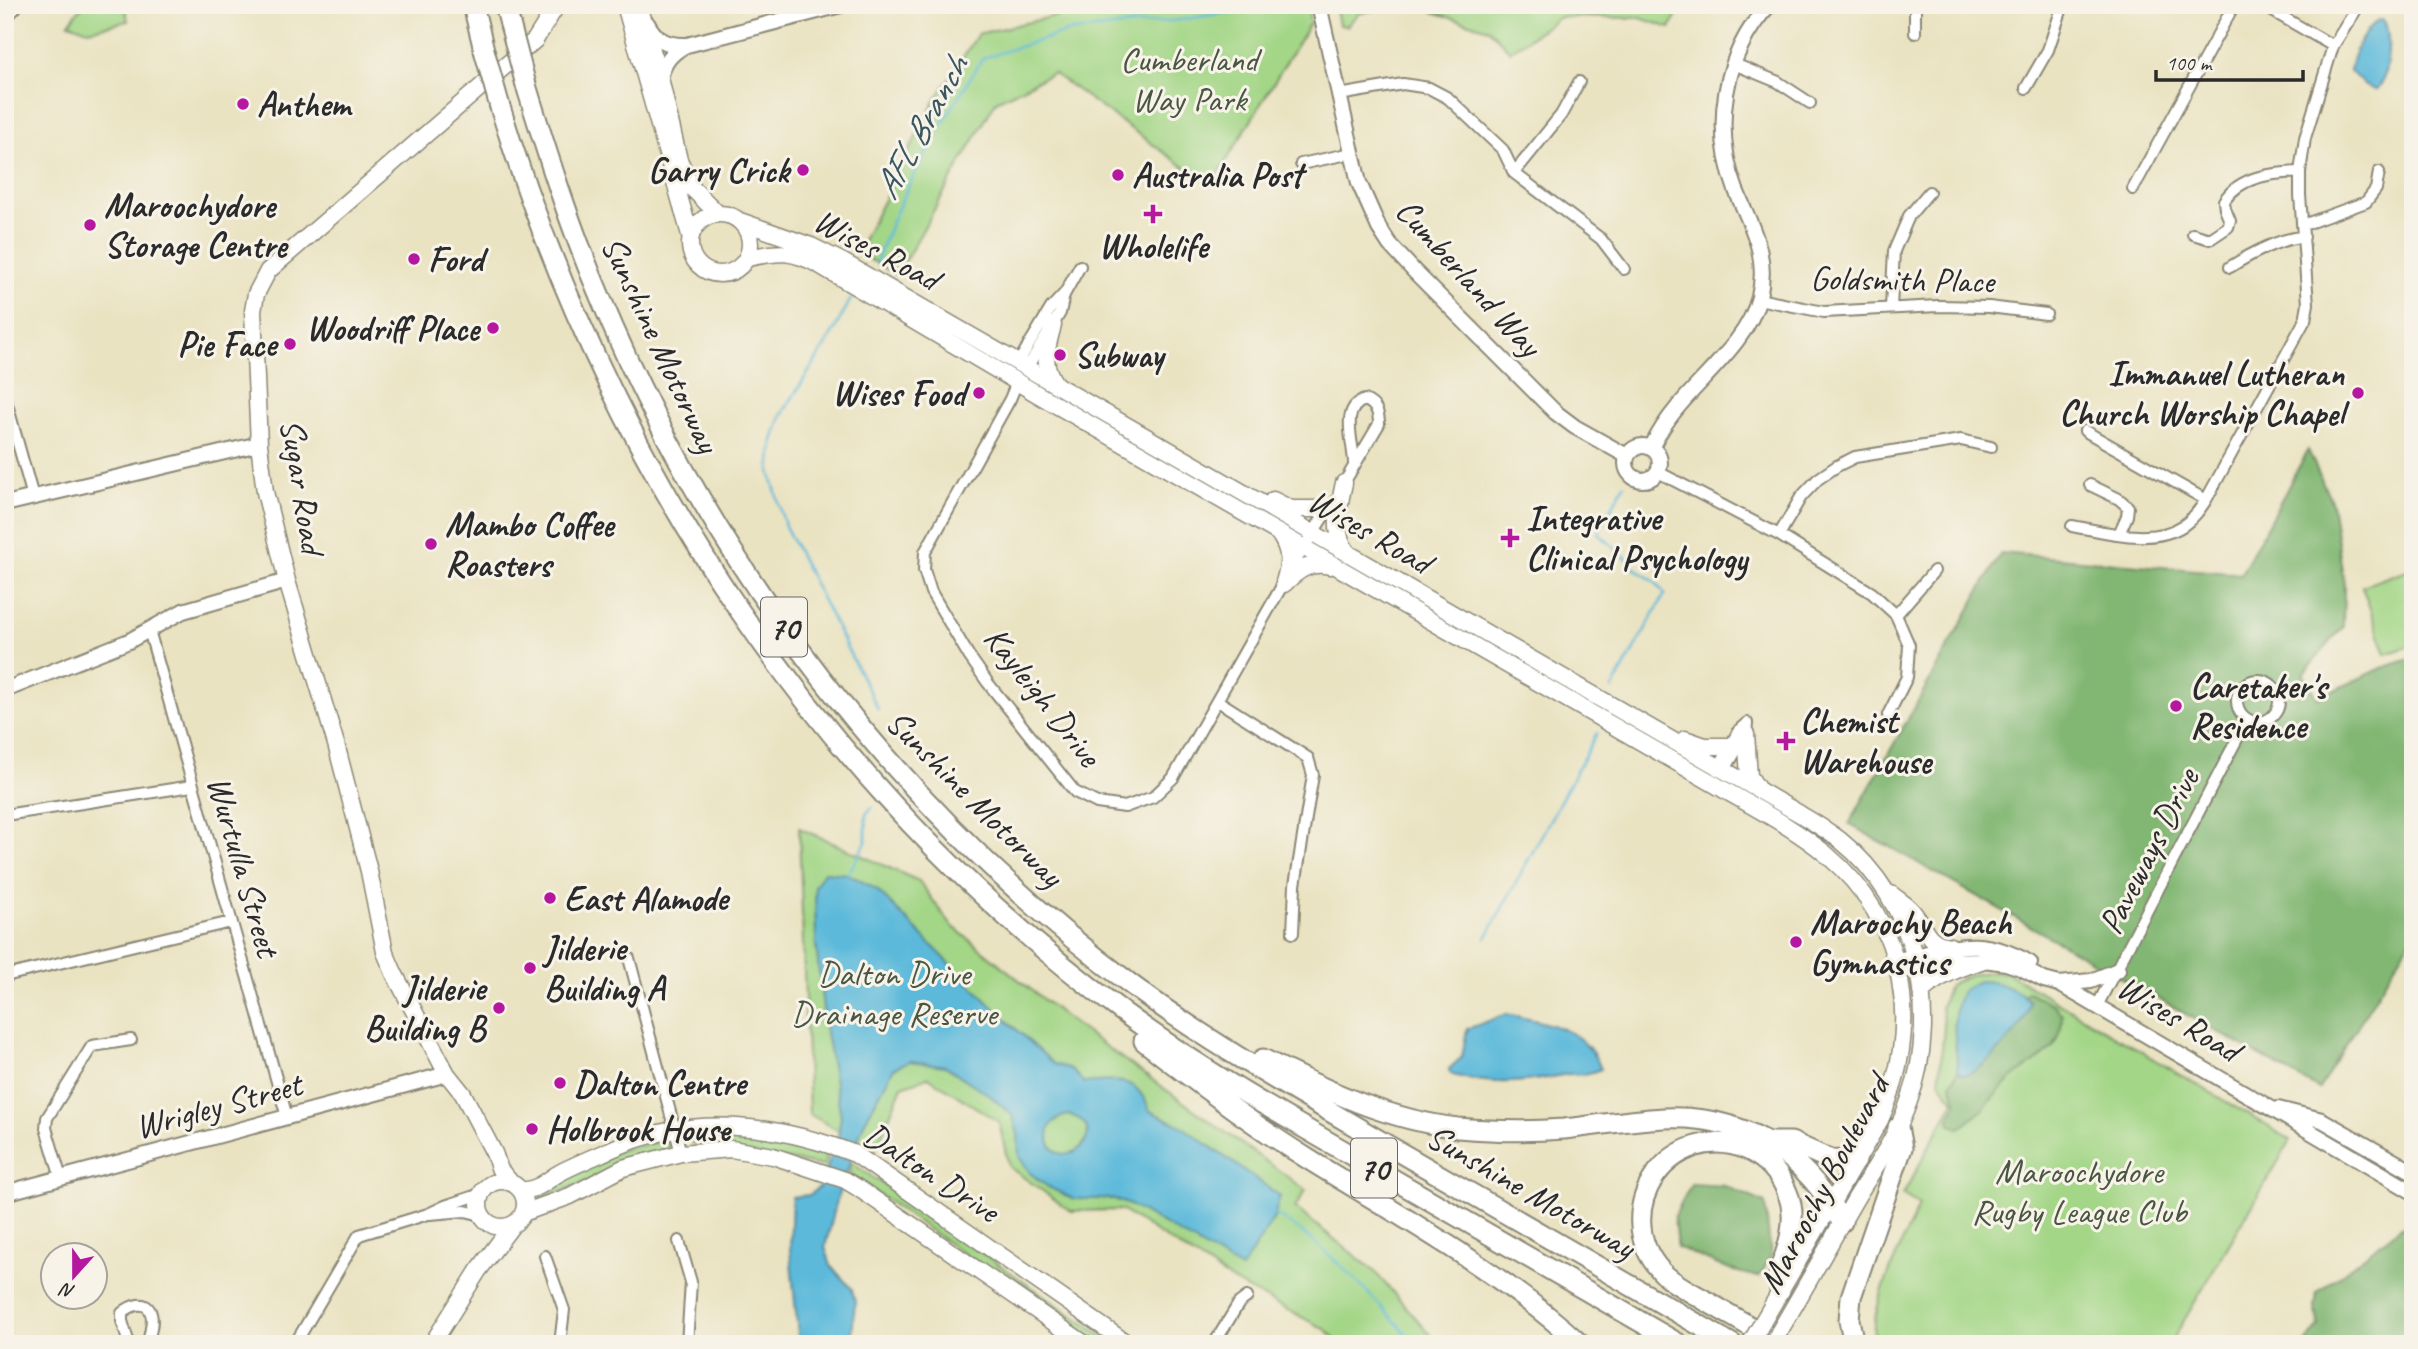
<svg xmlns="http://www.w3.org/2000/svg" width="2418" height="1349" font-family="Caveat,sans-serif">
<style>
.green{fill:#a3d686;stroke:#678058;stroke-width:2}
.forest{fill:#82b773;stroke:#56714f;stroke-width:2}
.water{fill:#5cb9da;stroke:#447282;stroke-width:2;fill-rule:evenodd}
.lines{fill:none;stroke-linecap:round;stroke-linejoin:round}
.stream{stroke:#5cb9da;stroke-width:2.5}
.minor-casing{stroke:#8a8776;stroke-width:14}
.tertiary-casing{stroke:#8a8776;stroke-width:18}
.secondary-casing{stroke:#8a8776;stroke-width:19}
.motorway-casing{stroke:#8a8776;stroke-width:23}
.minor{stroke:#fff;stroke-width:10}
.tertiary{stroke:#fff;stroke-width:14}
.secondary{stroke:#fff;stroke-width:16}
.motorway{stroke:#fff;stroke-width:19}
.secondary-bridge-casing{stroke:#8a8776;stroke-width:19;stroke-linecap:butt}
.motorway-bridge-casing{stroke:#8a8776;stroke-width:23;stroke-linecap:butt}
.secondary-bridge{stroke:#fff;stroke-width:16}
.motorway-bridge{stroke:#fff;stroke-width:19}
.poi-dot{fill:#b5179e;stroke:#f7f3e8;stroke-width:2.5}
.labels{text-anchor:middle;stroke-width:6;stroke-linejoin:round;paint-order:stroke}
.shield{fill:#f7f3e8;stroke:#686764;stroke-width:2}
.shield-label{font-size:33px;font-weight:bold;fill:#2b2b2b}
.park-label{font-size:35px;fill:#495642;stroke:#f7f3e8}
.poi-label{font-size:35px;font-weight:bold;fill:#2b2b2b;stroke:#f7f3e8;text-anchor:start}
.street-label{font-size:35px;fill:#2b2b2b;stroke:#f7f3e8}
.water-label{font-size:37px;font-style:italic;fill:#3a5660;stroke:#f7f3e8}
</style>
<rect width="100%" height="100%" fill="#f7f3e8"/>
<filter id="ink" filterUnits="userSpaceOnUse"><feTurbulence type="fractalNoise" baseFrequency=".0143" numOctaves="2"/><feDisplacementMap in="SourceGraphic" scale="14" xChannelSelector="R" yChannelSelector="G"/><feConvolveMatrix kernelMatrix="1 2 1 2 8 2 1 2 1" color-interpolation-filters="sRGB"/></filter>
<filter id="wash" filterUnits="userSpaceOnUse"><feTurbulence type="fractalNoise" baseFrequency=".00686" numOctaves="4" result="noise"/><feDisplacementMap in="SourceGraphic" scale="28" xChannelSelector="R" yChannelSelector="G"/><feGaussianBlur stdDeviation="1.57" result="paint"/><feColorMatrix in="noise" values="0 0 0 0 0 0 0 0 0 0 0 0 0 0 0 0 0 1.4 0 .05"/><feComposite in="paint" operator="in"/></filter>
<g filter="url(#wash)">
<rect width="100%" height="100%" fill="#eae3c2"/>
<path class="green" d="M83,5H125L128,21L88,30L69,23Z
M1102,5H1307L1310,23L1211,186L1053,73L996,101L897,275L857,252L934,102L978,34Z
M1335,5H1396L1358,14L1347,26L1339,25Z
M1410,5H1682L1670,28L1640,18L1560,17L1510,51L1489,29Z
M2413,568V645L2386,654L2362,586Z
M799,828L919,881L951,925L1070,1021L1306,1190L1295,1208L1373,1270L1439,1344H1341L1325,1329L1241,1286L1121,1210L1071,1211L1009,1167L999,1122L928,1077L902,1086L875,1151L809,1114Z
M1989,972L2008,973L2291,1140L2170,1344H1874C1868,1307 1904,1241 1919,1205L1903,1195L1954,1101L1939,1081L1944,1027L1941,1007L1949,985L1968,975Z
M740,1134L785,1140L827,1154L824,1166L693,1144L690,1141L694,1135Z
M666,1140L669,1147L667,1150L533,1202L530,1199L531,1195L563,1176L617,1151Z
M852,1163L1114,1344H1093L849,1174Z"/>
<path class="forest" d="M2308,450L2332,503L2344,584L2343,627L2303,674L2318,698L2382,668L2413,658V936L2319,1089L1849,824L2001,553L2241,574Z
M2028,992L2054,1005L2062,1015C2062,1026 2061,1036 2054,1046C2043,1060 2024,1068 2011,1079C1993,1095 1981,1116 1959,1128L1951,1125L1950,1116L1957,1103L1951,1083L1958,1071L1961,1074C1990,1053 2021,1038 2030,1001L2024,995Z
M1691,1184L1725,1186L1765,1203L1771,1256L1759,1277L1730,1270L1677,1247L1674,1217Z
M2413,1218V1344H2305L2319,1326L2315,1307L2317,1293Z"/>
<path class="water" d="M2379,20L2384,21C2392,34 2388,82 2376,90L2365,86L2350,71C2352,53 2364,29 2379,20Z
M824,872L848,874L876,889L1004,1018L1054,1064L1071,1069L1084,1083C1119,1081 1136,1074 1150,1111L1180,1125L1280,1196L1274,1218L1241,1269L1132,1206L1114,1199H1073L1048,1187L1031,1174L1019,1157L1018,1134L1012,1115L989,1095L945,1066L910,1061L894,1068L864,1123L838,1196L825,1247L831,1266L852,1289L855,1302L851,1344H799L790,1251L792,1197L809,1195L820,1187L838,1136L841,1116L825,1027L816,945L815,886ZM1070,1115C1115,1129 1061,1178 1049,1140C1045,1126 1057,1116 1070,1115Z
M1979,981C1998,981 2017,989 2030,1001C2030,1023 1985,1070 1964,1075L1958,1071C1956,1044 1949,1014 1963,989Z
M1507,1014C1548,1024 1584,1026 1601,1069C1596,1071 1591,1073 1585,1074C1578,1075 1570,1073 1563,1075C1524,1083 1492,1086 1453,1075L1449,1069L1462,1057L1467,1029Z"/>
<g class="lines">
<path class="stream" d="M876,263C901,190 942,122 983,58L1067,32L1178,20L1279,5
M851,299L830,338L781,416L773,441L770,471L785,526L878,709
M1612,689L1665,594L1655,582L1634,568L1628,560L1598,533L1624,485
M848,874L866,842V814L872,807
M1486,938L1597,733
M1272,1212C1327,1245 1372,1297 1416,1344"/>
</g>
</g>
<g filter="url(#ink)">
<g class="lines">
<g class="minor-casing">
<path id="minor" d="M2262,5L2333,46
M5,19L18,5
M1915,33V5
M1734,64L1778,82L1810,103
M2026,88L2048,50L2063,5
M1339,95L1403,84L1429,88L1448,98L1503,150L1514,173L1601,239L1624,269
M1301,164L1352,153
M1514,173L1561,115L1579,82
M2133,189L2234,5
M2303,225L2366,202L2376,189L2379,172
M2193,234L2210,239L2228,227L2230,221L2225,209L2224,201C2240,176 2272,173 2300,172
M2230,267C2249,255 2282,237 2304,237
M1758,299L1824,312L1938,306L1989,307L2046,314
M1891,308L1894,251L1909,216L1929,192
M1018,363L1051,308L1065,293L1080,266
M1027,368L1060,313L1064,295
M1017,382L1010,399L925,552L924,570L931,592L969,656L988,683L1075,792L1097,803L1125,807L1153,797L1173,778L1300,554L1331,504
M5,397L33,497
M2085,431L2206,500
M1658,472L1779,535L1872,593L1896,615L1909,645L1907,677L1888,715
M2090,485L2119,499L2128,507L2127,516L2119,534
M1341,488L1379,424C1379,412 1376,405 1365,400C1339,408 1354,443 1354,464
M2072,526C2106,532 2154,546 2184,525C2194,518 2200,509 2206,500L2305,320L2308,304L2300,195V172L2305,138L2333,46L2359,5
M1779,535L1801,497L1818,479L1837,466L1855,457L1961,440L1991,447
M1896,615L1934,571
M149,630L287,1117
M2237 701a21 21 0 1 1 42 0a21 21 0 1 1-42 0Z
M1218,701L1308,758L1313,775L1295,885L1293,933
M1717,770L1739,730L1747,723
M1723,773L1746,734L1747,723
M5,815L192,786
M629,958L681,1153
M5,976L231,922
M2097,1006L2247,720
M61,1178L46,1128L47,1118L92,1046L131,1040
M430,1214L465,1211L482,1215
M679,1241L691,1282L687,1344
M545,1256L564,1310L560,1344
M129,1344L122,1321V1313C130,1306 147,1298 151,1314C154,1322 149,1335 148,1344
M295,1344L359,1235L428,1214L445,1206L481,1194
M1214,1344L1239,1303L1247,1297"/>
</g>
<g class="tertiary-casing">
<path id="tertiary" d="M1319,5L1359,183L1379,228L1390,245L1415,272L1555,412L1575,427L1627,456
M647,23C656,40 667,46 687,45L841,5
M660,78C664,62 671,53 686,45
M1626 463a17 17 0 1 1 34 0a17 17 0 1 1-34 0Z
M1651,448C1658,434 1667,420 1677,408C1704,375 1749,339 1759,297C1769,254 1751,227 1736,190C1712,128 1723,54 1769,5
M5,504L259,444
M5,690L129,641L183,611L287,581
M1897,960C1952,949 1976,933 2030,963
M1899,971L1953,961L1984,960L2006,963L2021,968L2044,980L2059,984L2083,998L2413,1192
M2059,984L2091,981L2118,970
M2278,1109L2322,1120L2413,1172
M5,1193L447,1074"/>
</g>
<g class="secondary-casing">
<path id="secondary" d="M625,5L690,235
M639,5L660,78L679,160L693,189L716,212
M690 244a30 30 0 1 1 60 0a30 30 0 1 1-60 0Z
M740,221L811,246L843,262L1800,814C1813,822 1827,830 1840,840C1916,901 1942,1011 1909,1101C1897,1136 1875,1167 1856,1198C1830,1243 1805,1288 1779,1332
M748,258C780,251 792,250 821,266L1039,395L1728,792C1761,811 1797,830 1827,855C1907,922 1923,1028 1880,1120L1762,1323
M1053,325C1047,349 1040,363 1056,385
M1344,483C1339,507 1331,534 1349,554
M1273,500L1291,509H1328
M1279,534C1291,551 1290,563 1284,582
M1284,584C1298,570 1310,561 1330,566
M1746,734L1749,776L1757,788
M1685,739L1705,746H1730
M1891,894C1897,899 1904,903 1910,909C1926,925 1924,943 1950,946
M1921,992C1939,975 1961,968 1984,960
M479 1204a23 23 0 1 1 46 0a23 23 0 1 1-46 0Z
M511,1183L500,1170L494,1153L463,1094L447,1074L394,973L385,952L369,871L336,744L287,581L265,492L259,444L253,311L256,294L268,271L535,40L557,5
M521,1191C544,1188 545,1180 563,1171C579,1163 596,1156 612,1149C690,1113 777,1124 855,1154L1128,1344
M523,1213L570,1196L623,1168L681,1153L731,1149L773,1156L845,1180L858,1188L1085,1344
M432,1344L478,1271L513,1224"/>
</g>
<g class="motorway-casing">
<path id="motorway" d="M473,5L484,50
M505,5L510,24
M526,85C548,157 571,229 601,299C714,569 898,810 1133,986C1215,1047 1306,1097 1394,1149C1507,1214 1619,1279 1732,1344
M500,107C610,466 819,786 1123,1012C1204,1072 1292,1121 1379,1171C1479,1229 1579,1286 1679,1344
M1144,1041C1197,1083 1250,1123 1308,1159C1401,1217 1498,1269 1580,1344
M1263,1059C1325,1090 1388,1120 1458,1128C1493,1131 1528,1132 1564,1129C1597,1125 1631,1120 1664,1118C1746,1115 1803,1153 1842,1222
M1769,1142H1791L1831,1160L1856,1161
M1780,1344C1755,1329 1730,1315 1706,1301C1691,1292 1673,1284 1661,1271C1606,1210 1672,1117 1748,1150C1766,1159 1780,1173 1787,1192C1796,1212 1792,1235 1785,1255C1783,1261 1779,1268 1779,1275C1778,1280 1780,1286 1780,1291
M1854,1344L1849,1320L1851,1297L1902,1148L1898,1127"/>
</g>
<use href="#minor" class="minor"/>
<use href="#tertiary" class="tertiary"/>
<use href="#secondary" class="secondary"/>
<use href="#motorway" class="motorway"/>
<g class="secondary-bridge-casing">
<path id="secondary-bridge" d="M1750,1344L1762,1323
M1773,1344L1779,1332"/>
</g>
<g class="motorway-bridge-casing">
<path id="motorway-bridge" d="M510,24L526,85
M484,50L500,107"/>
</g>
<use href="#secondary-bridge" class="secondary-bridge"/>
<use href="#motorway-bridge" class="motorway-bridge"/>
</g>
</g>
<g class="poi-dot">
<circle cx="243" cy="104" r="7"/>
<circle cx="803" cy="170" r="7"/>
<circle cx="1118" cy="175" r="7"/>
<path d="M1149.5 203.5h7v7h7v7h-7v7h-7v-7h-7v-7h7z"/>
<circle cx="90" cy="225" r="7"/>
<circle cx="414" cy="259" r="7"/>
<circle cx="493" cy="328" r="7"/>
<circle cx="290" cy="344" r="7"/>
<circle cx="1060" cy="355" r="7"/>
<circle cx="979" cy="393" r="7"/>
<circle cx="2358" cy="393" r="7"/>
<path d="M1506.5 527.5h7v7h7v7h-7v7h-7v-7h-7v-7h7z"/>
<circle cx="431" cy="544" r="7"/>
<circle cx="2176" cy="706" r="7"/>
<path d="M1782.5 730.5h7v7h7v7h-7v7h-7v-7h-7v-7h7z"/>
<circle cx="550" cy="898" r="7"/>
<circle cx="1796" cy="942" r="7"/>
<circle cx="530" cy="968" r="7"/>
<circle cx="499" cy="1008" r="7"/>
<circle cx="560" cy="1083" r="7"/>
<circle cx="532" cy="1129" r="7"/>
</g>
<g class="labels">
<g class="shield">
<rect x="761" y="597.5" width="46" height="59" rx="5"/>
<rect x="1351" y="1138.5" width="46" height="59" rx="5"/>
</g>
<g class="shield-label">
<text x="784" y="639">70</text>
<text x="1374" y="1180">70</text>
</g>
<g class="park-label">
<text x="1189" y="71">Cumberland<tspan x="1189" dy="40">Way Park</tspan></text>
<text x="894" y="985">Dalton Drive<tspan x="894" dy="40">Drainage Reserve</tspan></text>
<text x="2079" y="1183">Maroochydore<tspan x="2079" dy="40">Rugby League Club</tspan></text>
</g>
<g class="poi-label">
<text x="257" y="116">Anthem</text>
<text x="789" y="182" text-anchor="end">Garry Crick</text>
<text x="1132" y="187">Australia Post</text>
<text x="104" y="217">Maroochydore<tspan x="104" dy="40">Storage Centre</tspan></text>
<text x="1153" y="258" text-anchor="middle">Wholelife</text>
<text x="428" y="271">Ford</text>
<text x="479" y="340" text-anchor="end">Woodriff Place</text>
<text x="276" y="356" text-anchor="end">Pie Face</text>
<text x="1074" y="367">Subway</text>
<text x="2344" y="385" text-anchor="end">Immanuel Lutheran<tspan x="2344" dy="40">Church Worship Chapel</tspan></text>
<text x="965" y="405" text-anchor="end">Wises Food</text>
<text x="1526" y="530">Integrative<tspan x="1526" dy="40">Clinical Psychology</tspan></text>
<text x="445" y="536">Mambo Coffee<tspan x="445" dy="40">Roasters</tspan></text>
<text x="2190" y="698">Caretaker's<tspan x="2190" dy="40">Residence</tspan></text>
<text x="1800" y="733">Chemist<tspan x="1800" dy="40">Warehouse</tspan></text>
<text x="564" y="910">East Alamode</text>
<text x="1810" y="934">Maroochy Beach<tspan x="1810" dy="40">Gymnastics</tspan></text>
<text x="544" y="960">Jilderie<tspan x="544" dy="40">Building A</tspan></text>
<text x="485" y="1000" text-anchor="end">Jilderie<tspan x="485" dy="40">Building B</tspan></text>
<text x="574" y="1095">Dalton Centre</text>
<text x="546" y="1141">Holbrook House</text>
</g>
<g class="street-label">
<text transform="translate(877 249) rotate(28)" y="12">Wises Road</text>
<text transform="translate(1469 277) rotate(48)" y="12">Cumberland Way</text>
<text transform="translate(1902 279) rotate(1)" y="12">Goldsmith Place</text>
<text transform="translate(661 344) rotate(65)" y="12">Sunshine Motorway</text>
<text transform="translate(303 486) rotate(81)" y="12">Sugar Road</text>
<text transform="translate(1370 531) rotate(30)" y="12">Wises Road</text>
<text transform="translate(1043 696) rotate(52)" y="12">Kayleigh Drive</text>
<text transform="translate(975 798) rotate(45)" y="12">Sunshine Motorway</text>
<text transform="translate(2148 851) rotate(-63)" y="12">Paveways Drive</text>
<text transform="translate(244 866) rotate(74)" y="12">Wurtulla Street</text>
<text transform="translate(2179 1018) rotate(31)" y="12">Wises Road</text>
<text transform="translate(218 1105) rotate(-15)" y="12">Wrigley Street</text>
<text transform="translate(932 1172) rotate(33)" y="12">Dalton Drive</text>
<text transform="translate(1823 1184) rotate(-62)" y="12">Maroochy Boulevard</text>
<text transform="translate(1531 1191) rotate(30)" y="12">Sunshine Motorway</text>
</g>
<g class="water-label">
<text transform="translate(920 127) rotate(-61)" y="13">AFL Branch</text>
</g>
</g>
<rect width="2418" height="1349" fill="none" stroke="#f7f3e8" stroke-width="28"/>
<g transform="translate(74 1276) rotate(201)"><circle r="33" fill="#f7f3e8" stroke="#a5a39c" stroke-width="2"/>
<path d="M0-5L12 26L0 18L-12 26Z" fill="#b5179e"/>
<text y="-10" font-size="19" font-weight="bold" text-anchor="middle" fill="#2b2b2b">N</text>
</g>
<path d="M2156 70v10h147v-10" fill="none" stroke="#2b2b2b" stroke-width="3.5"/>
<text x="2166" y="70" font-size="21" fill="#2b2b2b" stroke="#f7f3e8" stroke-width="5" paint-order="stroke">100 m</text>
</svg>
